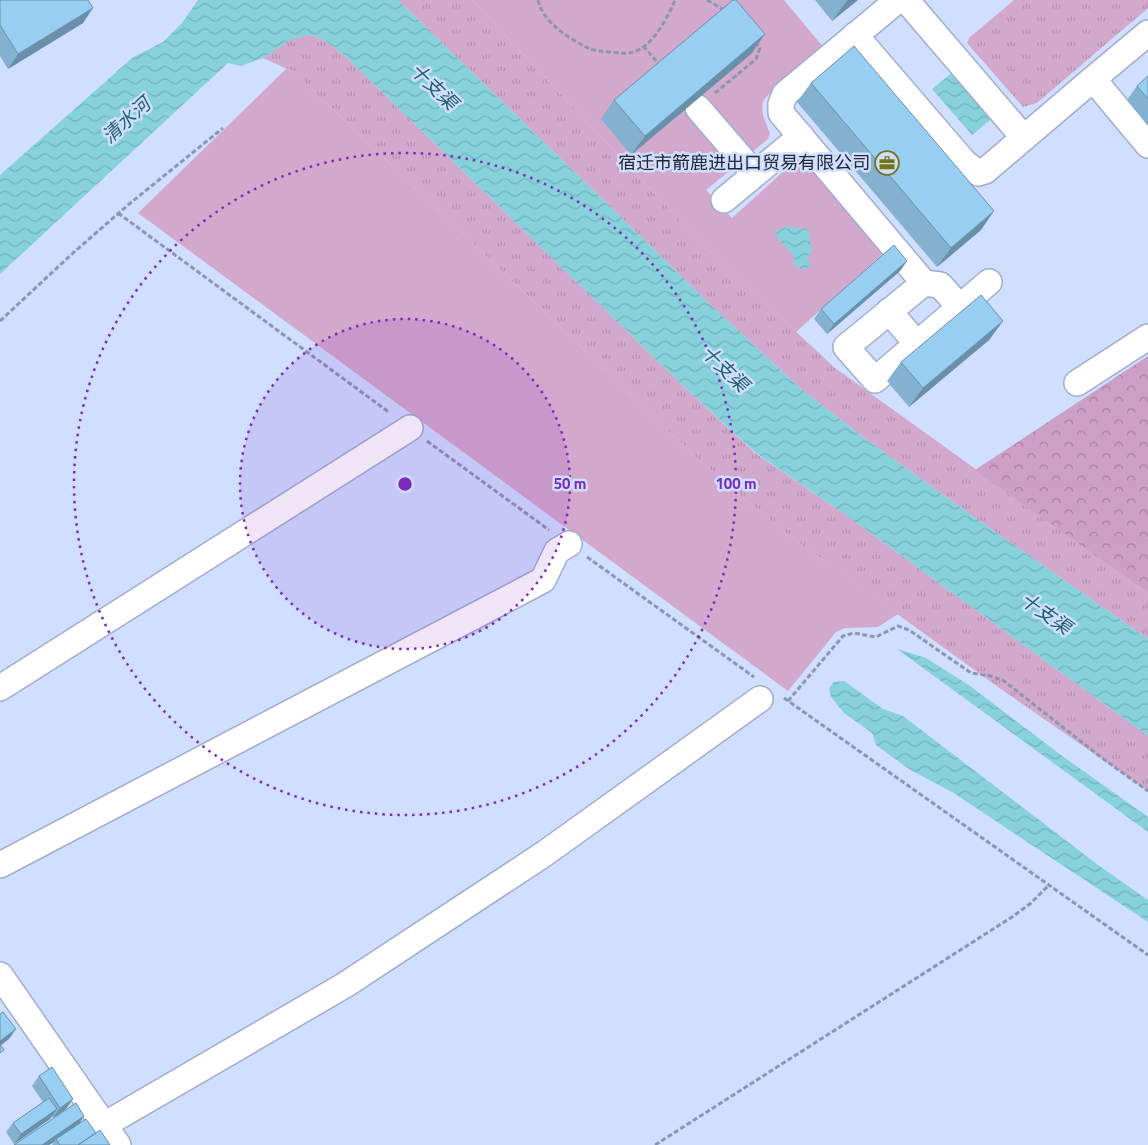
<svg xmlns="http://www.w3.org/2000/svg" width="1148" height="1145" font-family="'Titillium Web','Noto Sans SC',sans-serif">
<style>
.grass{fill:url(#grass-tufts)}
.forest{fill:url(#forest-crowns)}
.green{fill:#d3a8cd}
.water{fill:url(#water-waves)}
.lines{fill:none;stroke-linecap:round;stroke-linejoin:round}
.minor-casing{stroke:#a1adcd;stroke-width:28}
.path{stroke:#8c96af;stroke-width:3;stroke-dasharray:5 2.5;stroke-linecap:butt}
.minor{stroke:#fff;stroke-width:25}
.wall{fill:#83b1cf}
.shaded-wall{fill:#6a90a9}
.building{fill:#98cef1;stroke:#6a90a9}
.ring{fill:none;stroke:#7b2cbf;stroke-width:2.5;stroke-dasharray:2.5 5}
.labels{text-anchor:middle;stroke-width:5;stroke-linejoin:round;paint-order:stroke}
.poi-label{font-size:18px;fill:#212632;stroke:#d0deff;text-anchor:end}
.water-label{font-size:19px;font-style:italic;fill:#226067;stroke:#d0deff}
.centre{fill:#7b2cbf;stroke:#d0deff;stroke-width:2.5}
.ring-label{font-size:15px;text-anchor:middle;font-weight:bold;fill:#7b2cbf;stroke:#d0deff;stroke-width:5;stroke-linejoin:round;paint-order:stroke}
</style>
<defs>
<pattern id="grass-tufts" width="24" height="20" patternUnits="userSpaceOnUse" patternTransform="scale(1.25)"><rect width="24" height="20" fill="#d3a8cd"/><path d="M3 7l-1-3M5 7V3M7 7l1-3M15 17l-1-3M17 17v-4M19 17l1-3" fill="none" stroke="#b590b0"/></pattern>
<pattern id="forest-crowns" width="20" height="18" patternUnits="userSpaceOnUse" patternTransform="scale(1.25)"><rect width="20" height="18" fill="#cc9fc6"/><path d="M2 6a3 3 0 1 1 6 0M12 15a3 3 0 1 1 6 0" fill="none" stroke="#a581a1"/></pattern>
<pattern id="water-waves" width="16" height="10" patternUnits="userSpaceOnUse" patternTransform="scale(1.25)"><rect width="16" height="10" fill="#86d1da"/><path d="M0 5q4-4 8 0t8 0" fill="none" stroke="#73b3bc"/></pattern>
</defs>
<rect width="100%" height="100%" fill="#d0deff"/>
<path class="grass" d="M398,0H472L710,252L835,368L1148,593V639L981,522L863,437L801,389L713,307Z
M1014,0H1148V8L1037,103L1023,107L967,43L969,38Z
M310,35L324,40L345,56L682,385L755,453L850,518L1148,736V791L998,687L788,535L701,462L294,72L263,58L292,38Z"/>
<path class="forest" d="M1148,356V593L975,470Z"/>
<path class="green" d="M472,0H784L824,48L765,98C758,109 766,122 770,134L768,139L706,190L732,218L806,151L888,249L796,332L710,252Z
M286,69L294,72L701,462L788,535L898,614L878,627L845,628L836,632L788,691L138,213Z"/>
<path class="water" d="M198,0H398L713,307L801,389L863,437L981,522L1148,639V736L850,518L756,453L682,385L345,56L324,40L310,35L292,39L263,58L241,66L228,63L0,274V175L132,58L163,42L182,23Z
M954,71L994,117L972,135L932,89Z
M786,226L807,229L810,233V244L813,251L808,256V260L811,264L808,268L801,269L794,265C794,262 794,259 793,256C789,246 776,244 776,231Z
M897,649L926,658L970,686L1061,755L1148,817V832Z
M844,681L883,709L903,716L1098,865L1148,900V922L952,792L909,769L876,745L872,733L844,713L831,697L829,688L834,682Z"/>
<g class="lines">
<g class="minor-casing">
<path id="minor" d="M898,0L785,94L781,104V113L924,283L846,347L875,380L989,282
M906,0L1024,138
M1148,33L1093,79L1148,145
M855,35L964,162L978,173L985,171L1093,79
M698,108L755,174
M724,200L801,136
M924,283L940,285L960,307
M889,311L917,344
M1077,383L1148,337
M0,688L410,428
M0,865L543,580L557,551L569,544
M0,975L118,1145
M104,1125L345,985L544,854L760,699"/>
</g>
<path class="path" d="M538,0C543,23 570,39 590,49C597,51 621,54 629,53C650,51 668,18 675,0
M707,0L726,11
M643,46L661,66
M715,93L756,59L760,48L756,42
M118,213L390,413
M0,321L73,253L128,205L223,128
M427,441L549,530
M587,557L754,677
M784,698L1148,955
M788,701L843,636L854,633L876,637L898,626L909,630L971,673L991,676L1004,681L1102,758L1148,791
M655,1145L1012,917L1031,903L1049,885"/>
<use href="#minor" class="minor"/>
</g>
<path class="wall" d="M0,0L83,23L8,69L0,56Z
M815,0H858L832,21Z
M765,34L751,54L631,155L601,119L614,100Z
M1148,76V126L1127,100L1137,86Z
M811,83L981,230L937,267L797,102Z
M907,261L900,271L827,334L814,319L821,309Z
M1003,321L989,340L909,407L887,381L901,362Z
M39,1076L66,1109L53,1118L52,1116L50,1119L14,1144L6,1132L13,1123L43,1102L32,1086Z
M84,1116L79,1123L96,1133L110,1145H52L54,1142L49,1145H14Z"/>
<path class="shaded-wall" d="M848,0H858L832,21L846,2Z
M93,8L83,23L8,69L18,54Z
M765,34L751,54L631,155L645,136Z
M994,211L981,230L937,267L951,248Z
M907,261L900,271L827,334L834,324Z
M1003,321L989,340L909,407L923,388Z
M16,1029L9,1039L0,1046V1041Z
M73,1099L66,1109L53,1118L60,1108Z
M57,1109L50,1119L14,1144L21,1134Z
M84,1116L78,1126L56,1139L54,1142L49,1145H42Z"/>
<path class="building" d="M0,0H88L93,8L18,54L0,25Z
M733,0H736L765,34L645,136L614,100Z
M854,46L994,211L951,248L811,83Z
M1148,76V99L1137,86Z
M894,245L907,261L834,324L821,309Z
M981,295L1003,321L923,388L901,362Z
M3,1012L16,1029L0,1041V1014Z
M0,1044L4,1050L0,1053Z
M52,1067L73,1099L60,1108L39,1076Z
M49,1098L57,1109L21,1134L13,1123Z
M76,1103L84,1116L42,1145H14Z
M86,1119L96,1133L78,1145H60L56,1139Z
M100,1130L110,1145H78Z"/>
<circle cx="405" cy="484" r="165" fill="#7b2cbf" fill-opacity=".12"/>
<g class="ring">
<circle cx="405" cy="484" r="165"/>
<circle cx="405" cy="484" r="331"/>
</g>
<defs>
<g id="office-ring" transform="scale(1.25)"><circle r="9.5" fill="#d0deff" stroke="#71741b" stroke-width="1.5"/><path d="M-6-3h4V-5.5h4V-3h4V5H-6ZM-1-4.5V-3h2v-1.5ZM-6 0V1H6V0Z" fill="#71741b"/></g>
</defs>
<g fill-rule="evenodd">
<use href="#office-ring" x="887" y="163"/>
</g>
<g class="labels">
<g class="poi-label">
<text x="870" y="169">宿迁市箭鹿进出口贸易有限公司</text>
</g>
<g class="water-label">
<text transform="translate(434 86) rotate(44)" y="7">十支渠</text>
<text transform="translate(126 120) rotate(-42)" y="7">清水河</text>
<text transform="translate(725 368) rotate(44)" y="7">十支渠</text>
<text transform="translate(1046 613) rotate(35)" y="7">十支渠</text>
</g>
</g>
<circle cx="405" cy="484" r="8" class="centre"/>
<g class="ring-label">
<text x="570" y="489">50 m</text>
<text x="736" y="489">100 m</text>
</g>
</svg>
